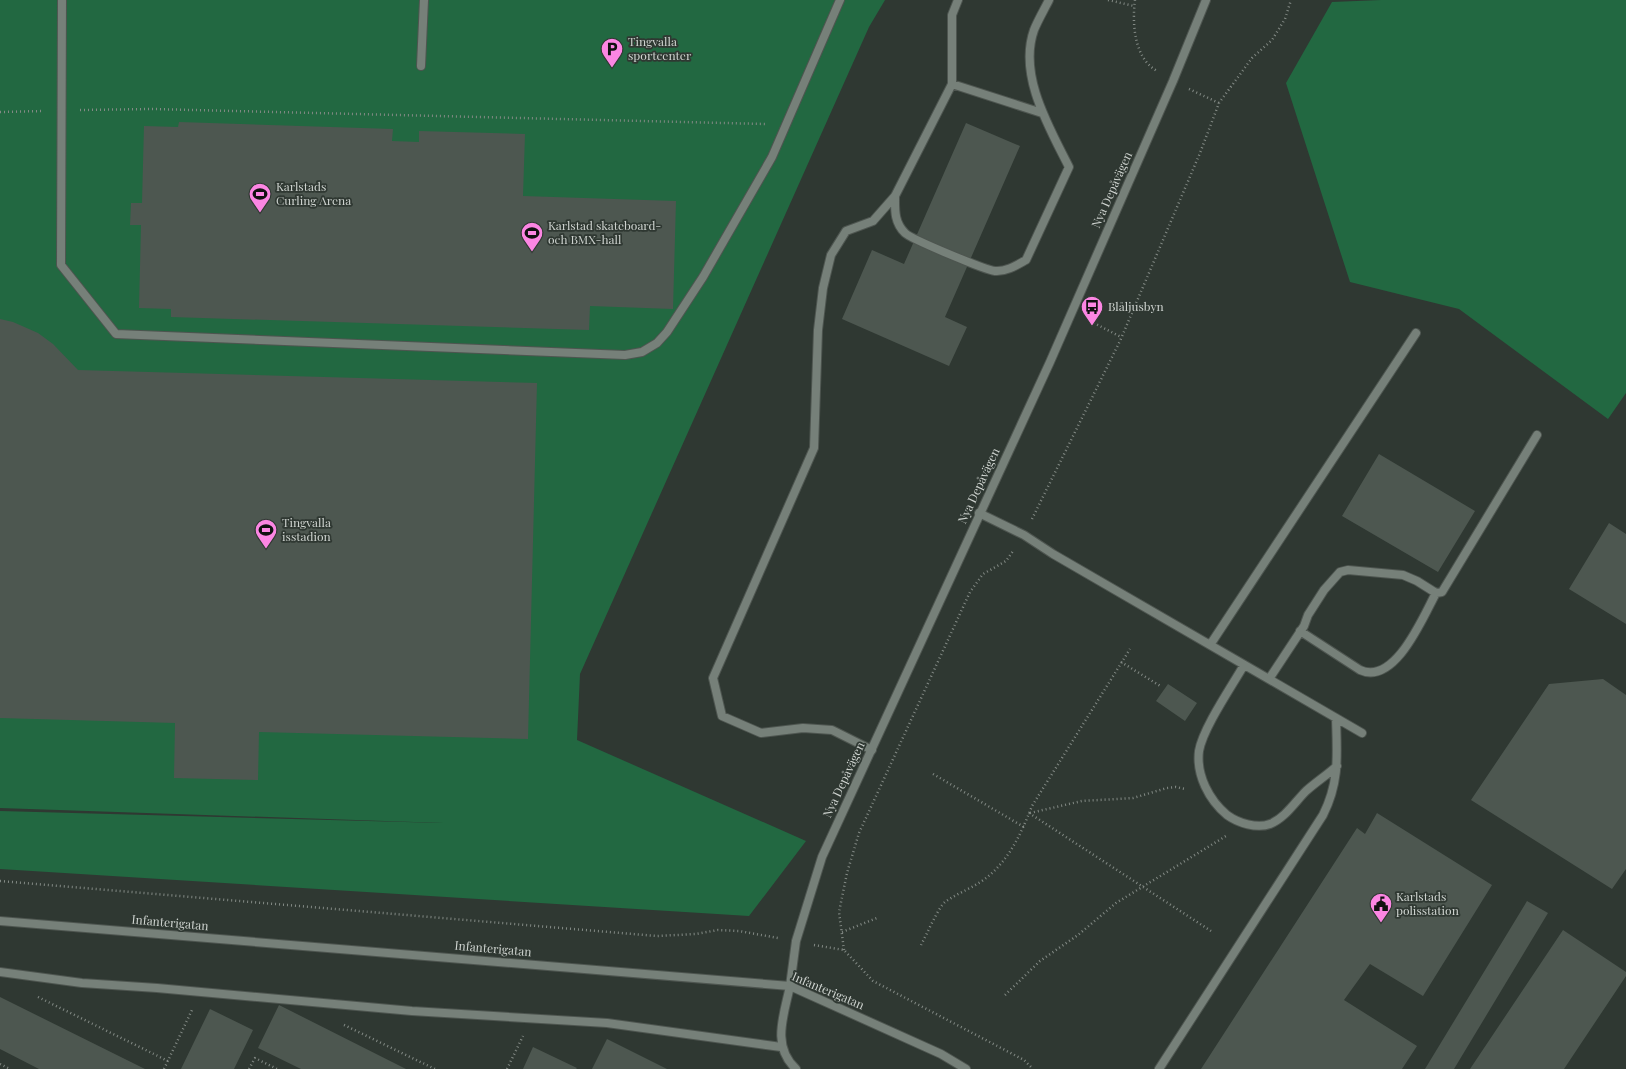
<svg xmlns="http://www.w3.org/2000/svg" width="1626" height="1069" font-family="'Playfair Display',serif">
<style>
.green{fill:#226841}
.building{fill:#4d5750}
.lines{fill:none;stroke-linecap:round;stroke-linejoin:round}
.service-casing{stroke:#4e5550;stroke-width:10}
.minor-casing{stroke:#4e5550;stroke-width:10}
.tertiary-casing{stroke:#4e5550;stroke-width:10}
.path{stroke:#838a85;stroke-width:2.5;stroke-dasharray:1 3;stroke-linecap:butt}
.service{stroke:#768079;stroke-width:8}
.minor{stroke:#768079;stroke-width:8}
.tertiary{stroke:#768079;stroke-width:8}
.labels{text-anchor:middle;stroke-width:3.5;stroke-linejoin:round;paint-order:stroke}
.poi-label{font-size:12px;fill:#ced3cf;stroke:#2f3832;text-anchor:start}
.street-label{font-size:12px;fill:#ced3cf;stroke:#2f3832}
</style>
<rect width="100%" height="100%" fill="#2f3832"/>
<path class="green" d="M0,0H885L869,27L580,674L577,740L806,841L749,916L0,869V811L443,823L0,808Z
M1381,0H1626V393L1608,419L1459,309L1350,282L1286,83L1332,2Z"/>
<path class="building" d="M179,122L393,129L392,141L419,142V131L525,134L523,196L676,201L673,309L590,306L589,330L171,317V309L139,308L141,225H130L131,203H142L144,126L178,127Z
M966,123L1020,146L945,317L967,327L949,366L842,319L872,250L904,264Z
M0,319L13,322L38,333L53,344L78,370L537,383L528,739L259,732L258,780L174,778L175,723L0,718Z
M1379,454L1475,511L1438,572L1342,516Z
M1609,523L1626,534V624L1569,589Z
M1603,679L1626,695V869L1612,889L1471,800L1549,684Z
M1168,684L1197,703L1185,721L1156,701Z
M1377,813L1492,885L1423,996L1370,964L1344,1000L1417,1046L1402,1069H1201L1357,828L1365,834Z
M1527,901L1548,913L1454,1069H1425Z
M1563,930L1626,972V976L1564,1069H1470Z
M0,997L145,1069H39L0,1049Z
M279,1005L406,1069H301L258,1048Z
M210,1009L253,1030L234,1069H181Z
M607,1039L667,1069H592Z
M533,1047L577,1068L576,1069H523Z"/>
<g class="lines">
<g class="service-casing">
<path id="service" d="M62,0L61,265L116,334L625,355L642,352L657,343L667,332L703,277L772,157L840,0
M421,66L424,0
M952,84L1042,113
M895,196C895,210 894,222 905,233C911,239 985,270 995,271C1006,272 1017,265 1026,260L1069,167C1049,127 1018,75 1034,30C1038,20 1044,10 1049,0
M979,513L1024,535L1053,554L1362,733
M1300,631L1360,670C1395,686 1423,617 1436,593
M1210,645L1416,333
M1244,665C1232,686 1203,728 1199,751C1196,775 1209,800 1227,815C1238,823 1257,829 1270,824C1285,818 1295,802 1306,791C1316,782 1327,775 1337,766
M1269,679L1304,626L1308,615L1324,590L1340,572L1348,570L1403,575L1417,581L1436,593L1442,592L1537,435
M872,750L832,730L803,728L761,733L722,716L713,678L814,448L818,330L823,288L831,255L846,231L873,221L895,196L952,84V15L958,0
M0,972L82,983L157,988L412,1011L607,1023L781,1047
M790,986C784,1015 771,1046 796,1069
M1159,1069L1323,815C1340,781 1337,755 1336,718"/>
</g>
<g class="minor-casing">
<path id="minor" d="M790,986L796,941L822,857L1050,362L1173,81L1206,0"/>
</g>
<g class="tertiary-casing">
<path id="tertiary" d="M0,921L790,986L941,1054L966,1069"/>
</g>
<path class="path" d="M1108,0L1134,6
M1135,0C1132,24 1134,58 1157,71
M1189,89L1219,103
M80,110L152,109L765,124
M0,112L43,111
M1090,321L1121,337
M1032,519L1120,341L1200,153L1219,103L1252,58L1272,40L1285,19L1291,0
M1121,662L1162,687
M933,774L1024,827
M1029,813L1211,931
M1030,813L1082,801L1133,798L1167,788L1176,787L1185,789
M0,881L657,936L696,934L718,930L739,931L778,938
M842,932L877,918
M814,945L844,950L873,981L1024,1060L1033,1069
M921,945C926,936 938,908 945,902C956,894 970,889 982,881C1008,863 1021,834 1032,806L1130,649
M844,950L839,912L847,873L859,833L970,592L983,574L1006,561L1013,551
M1005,995L1040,961L1078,935L1116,903L1226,836
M38,997L168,1061
M344,1025L435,1069
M0,1064L10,1069
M164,1069L192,1010
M249,1069L255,1058L277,1069
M507,1069L523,1036"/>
<use href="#service" class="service"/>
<use href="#minor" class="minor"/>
<use href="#tertiary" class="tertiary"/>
</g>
<defs>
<g id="parking-pin" transform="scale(1.15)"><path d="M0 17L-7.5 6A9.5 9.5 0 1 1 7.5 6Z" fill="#fc86e3" stroke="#2f3832"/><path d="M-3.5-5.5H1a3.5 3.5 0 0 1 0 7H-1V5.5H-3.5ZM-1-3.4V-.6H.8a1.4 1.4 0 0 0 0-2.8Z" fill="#111"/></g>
<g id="stadium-pin" transform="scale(1.15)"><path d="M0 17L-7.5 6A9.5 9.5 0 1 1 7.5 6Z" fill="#fc86e3" stroke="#2f3832"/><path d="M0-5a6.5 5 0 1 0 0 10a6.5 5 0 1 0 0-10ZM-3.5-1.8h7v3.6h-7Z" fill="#111"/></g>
<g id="bus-pin" transform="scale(1.15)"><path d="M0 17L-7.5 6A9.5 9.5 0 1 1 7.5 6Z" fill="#fc86e3" stroke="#2f3832"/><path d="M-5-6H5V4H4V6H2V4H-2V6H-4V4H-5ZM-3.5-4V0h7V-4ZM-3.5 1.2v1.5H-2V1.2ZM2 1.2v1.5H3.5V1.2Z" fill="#111"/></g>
<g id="civic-pin" transform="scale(1.15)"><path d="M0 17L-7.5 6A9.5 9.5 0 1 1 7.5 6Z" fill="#fc86e3" stroke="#2f3832"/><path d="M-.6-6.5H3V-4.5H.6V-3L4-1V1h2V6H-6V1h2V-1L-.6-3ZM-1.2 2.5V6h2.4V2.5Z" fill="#111"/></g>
</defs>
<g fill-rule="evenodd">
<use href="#parking-pin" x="612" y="49"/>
<use href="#stadium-pin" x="260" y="194"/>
<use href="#stadium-pin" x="532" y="233"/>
<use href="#bus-pin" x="1092" y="307"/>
<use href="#stadium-pin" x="266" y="530"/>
<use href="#civic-pin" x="1381" y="904"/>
</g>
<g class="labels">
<g class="poi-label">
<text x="628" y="46">Tingvalla<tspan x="628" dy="14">sportcenter</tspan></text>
<text x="276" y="191">Karlstads<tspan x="276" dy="14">Curling Arena</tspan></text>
<text x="548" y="230">Karlstad skateboard-<tspan x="548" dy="14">och BMX-hall</tspan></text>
<text x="1108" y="311">Blåljusbyn</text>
<text x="282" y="527">Tingvalla<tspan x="282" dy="14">isstadion</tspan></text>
<text x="1396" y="901">Karlstads<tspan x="1396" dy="14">polisstation</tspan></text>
</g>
<g class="street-label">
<text transform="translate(1112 190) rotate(-66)" y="4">Nya Depåvägen</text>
<text transform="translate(979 486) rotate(-65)" y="4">Nya Depåvägen</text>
<text transform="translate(844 780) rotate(-65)" y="4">Nya Depåvägen</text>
<text transform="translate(170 923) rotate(5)" y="4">Infanterigatan</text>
<text transform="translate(493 949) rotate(5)" y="4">Infanterigatan</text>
<text transform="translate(828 991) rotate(23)" y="4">Infanterigatan</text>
</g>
</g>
</svg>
